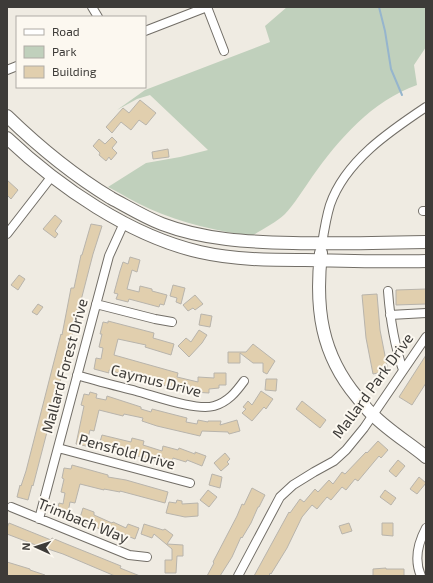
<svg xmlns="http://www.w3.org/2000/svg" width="433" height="583" font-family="'Exo 2',sans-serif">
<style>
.green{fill:#c0d0bc}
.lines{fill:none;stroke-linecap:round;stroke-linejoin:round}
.stream{stroke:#96b5cd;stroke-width:2}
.building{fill:#e1cfae;stroke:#b8b4ac}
.street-casing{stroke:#726e67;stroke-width:10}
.secondary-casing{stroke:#726e67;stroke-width:14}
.street{stroke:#fff;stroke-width:8}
.secondary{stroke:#fff;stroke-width:12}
.labels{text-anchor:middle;stroke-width:4;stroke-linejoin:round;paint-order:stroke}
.street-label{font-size:15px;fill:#3d3b38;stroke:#fcf8f0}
</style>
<rect width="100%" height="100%" fill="#efebe2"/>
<path class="green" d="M287,7H426V47L414,65L417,85C372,101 339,139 312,177C305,187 293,206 285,214C276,223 262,229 252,236C217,231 182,223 150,209C136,203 122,194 108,187L146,163L180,157L208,150L150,95L137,99L117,110L145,90L270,42L265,26Z"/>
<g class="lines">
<path class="stream" d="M379,7L385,31L391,69L402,95"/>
</g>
<path class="building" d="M140,100L156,113L146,125L139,120L131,130L121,122L112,133L106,127L123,108L129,113Z
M112,137L117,142L112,148L117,153L111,160L109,157L106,161L99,155L100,153L93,146L99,139L105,144Z
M168,149L169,157L153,159L152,152Z
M7,180L18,190L11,199L7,195Z
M55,215L62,221L55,231L58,234L55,238L43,229Z
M91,224L102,226L93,254L33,486L32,485L28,500L17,497L20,485L21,486L26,471L61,334L62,335L71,288H74L81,255H82Z
M130,257L140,260L137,272L132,270L127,289L139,292L140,286L152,289V291L167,295L164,305L160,304L159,307L129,299L128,302L116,299L118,294L114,293L120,271L123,262L128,264Z
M19,275L25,279L18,290L11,285Z
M173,285L185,288L181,304L176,302L177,298L170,296Z
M426,289V304L396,305V290Z
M377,294L380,330L388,371L373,374L366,338L362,295Z
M195,295L203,304L195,310L193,308L188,311L183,305Z
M38,304L43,307L37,315L32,312Z
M201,314L212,316L210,327L199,325Z
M108,321L154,333L153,338L174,344L171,355L145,347L146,345L118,339L114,355L178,373L177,377L198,382V377L214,378V373H226V385H219V388L209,389V393L194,392L154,383L155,378L145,376L144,379L133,376L134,372L124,370L122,374L109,370V373L94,369L96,358L101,359L103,348L99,347L102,334H100L103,322L108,323Z
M199,330L207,335L202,343L189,357L178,346L186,338L191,342Z
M253,344L275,361L267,374L263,372V363H253L240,353V363H228V352H246Z
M426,355V383L412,405L399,397Z
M266,379H277L276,391L265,390Z
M261,391L273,399L266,409L264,407L252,421L242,413L246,409L243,407L248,401L252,405Z
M90,392L97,394L96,398L106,400L107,396L141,407V409L151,412L152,409L187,418L186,422L197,424L198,420L208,422V421H221L220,425L237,420L240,431L229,434L228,432L202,431L200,436L157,426L142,421L143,418L124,414L123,416L99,410L94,431L90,430L86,446L76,444L84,406L81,405L84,394L89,395Z
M302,401L326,420L320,428L296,409Z
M102,435L131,442L132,438L144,441L143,445L162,451L163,446L178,450L179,448L195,454V452L206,456L202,466L187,460L186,462L173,458L171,465L165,463L166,459L156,456L155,461L99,445Z
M378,441L388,450L381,458L379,456L358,481L355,479L346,490L342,487L331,500L327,497L317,509L312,505L302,517L287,548L271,574L270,573L269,576H254L289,512L290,513L300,499L304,502L315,489L318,492L329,480L333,484L342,472L345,474L366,452L367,453Z
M225,453L230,459L227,462L229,464L221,471L214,463Z
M398,460L405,466L396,477L389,471Z
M72,465L108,475V477L126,480L168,492L165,503L120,491V492L104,489V490L80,484L75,503L70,502L67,518L56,515L59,503L63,504L65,493L61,492L64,479L62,478L64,468L71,469Z
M212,474L222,477L220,488L209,485Z
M419,477L426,483L417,494L410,489Z
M252,488L265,495L259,507H258L251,523L242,538L241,537L232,557L220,576H207L214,563L213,562L237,516L242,504L244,505Z
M208,490L217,497L209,507L200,500Z
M385,490L396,498L391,505L380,497Z
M177,500L182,501V504L198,503V516L185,517L166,513L169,502L176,503Z
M83,508L94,512V515L112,523L113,522L126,528L128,524L139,528L135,539L120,533L119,536L79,521Z
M9,523L51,540L52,538L64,543L121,566L120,568L140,576H115L63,554L33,544L7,534V528Z
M349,523L352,531L342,534L339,526Z
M382,523H393V536L382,535Z
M144,524L163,530L165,529L173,535L167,544L183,545V556H177L176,573H165V560H172V549L154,534L152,538L141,534Z
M7,562L30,569V570L45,575V576H7Z
M386,568V569H404V576H373V569Z"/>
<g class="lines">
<g class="street-casing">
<path id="street" d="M92,7L98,17
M145,31L207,7L224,51
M7,70L17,66
M423,211H426
M7,234L52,176
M322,244C324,231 326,218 330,205C345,161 390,131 426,107
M388,291C390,318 394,344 403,370
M96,304L155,319L172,322
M390,315L426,313
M77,375C96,381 117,386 136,391C155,396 196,411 214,406C228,402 236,392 244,381
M58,448L190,483
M11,507L129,555L147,557
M39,519L109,256L124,223
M238,576L280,497L293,485L314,472L334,461L346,450L364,428L426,337
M421,576C414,560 418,543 426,528"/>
</g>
<g class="secondary-casing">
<path id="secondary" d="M7,116C39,147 73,175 111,198C128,207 144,217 162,224C204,240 249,242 293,243C337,244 382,243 426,242
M7,138C59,187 130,236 200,252C235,260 270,260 305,260C345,261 386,262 426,261
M321,253C315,308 321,354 357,397C362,403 367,410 373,415C389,431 409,443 426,457"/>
</g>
<use href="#street" class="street"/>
<use href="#secondary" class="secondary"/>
</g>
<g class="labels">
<g class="street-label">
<text transform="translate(65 366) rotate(-75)" y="5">Mallard Forest Drive</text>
<text transform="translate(156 381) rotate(14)" y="5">Caymus Drive</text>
<text transform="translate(373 386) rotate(-54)" y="5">Mallard Park Drive</text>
<text transform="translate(127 452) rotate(15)" y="5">Pensfold Drive</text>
<text transform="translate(83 521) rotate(22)" y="5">Trimbach Way</text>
</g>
</g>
<rect width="433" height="583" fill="none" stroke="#3d3b38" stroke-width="16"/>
<rect x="16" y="16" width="130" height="72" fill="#fcf8f0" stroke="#b0aca6"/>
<rect x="24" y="29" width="20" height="6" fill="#ffffff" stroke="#b0aca6"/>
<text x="52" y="36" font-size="12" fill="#3d3b38">Road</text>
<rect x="24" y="46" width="20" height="12" fill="#c0d0bc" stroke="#b0aca6"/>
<text x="52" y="56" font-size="12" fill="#3d3b38">Park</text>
<rect x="24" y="66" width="20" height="12" fill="#e1cfae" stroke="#b0aca6"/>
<text x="52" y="76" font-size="12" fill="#3d3b38">Building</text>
<g transform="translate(36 547) rotate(273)" stroke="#fcf8f0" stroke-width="3" paint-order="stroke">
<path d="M0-3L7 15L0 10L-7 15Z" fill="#3d3b38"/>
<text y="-6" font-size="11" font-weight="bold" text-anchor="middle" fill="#3d3b38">N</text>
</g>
</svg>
